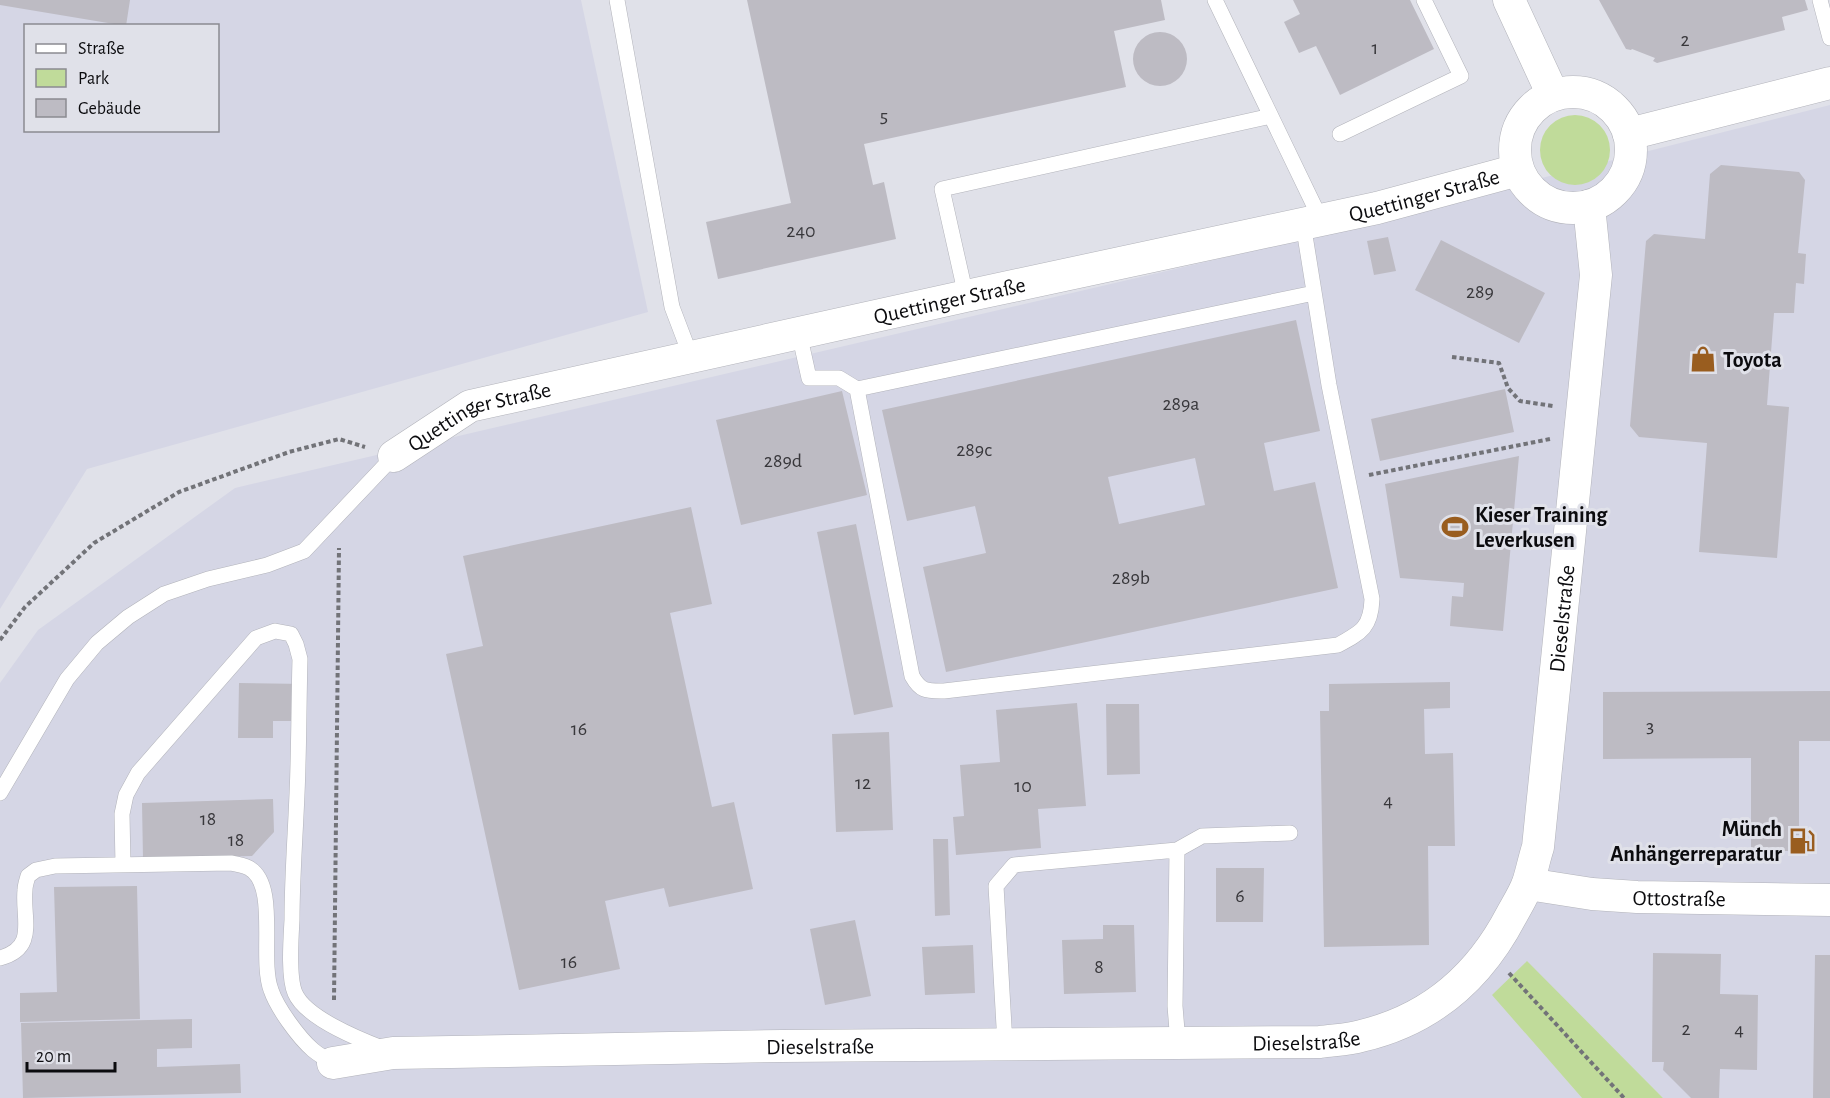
<svg xmlns="http://www.w3.org/2000/svg" width="1830" height="1098" font-family="'Alegreya Sans',sans-serif">
<style>
.built{fill:#d5d6e5;fill-rule:evenodd}
.green{fill:#c0db9a}
.building{fill:#bdbbc3;fill-rule:evenodd}
.lines{fill:none;stroke-linecap:round;stroke-linejoin:round}
.lane-casing{stroke:#b2b3ba;stroke-width:16}
.street-casing{stroke:#b2b3ba;stroke-width:33}
.path{stroke:#727378;stroke-width:4;stroke-dasharray:4.5 3;stroke-linecap:butt}
.lane{stroke:#fff;stroke-width:15}
.street{stroke:#fff;stroke-width:32}
.labels{text-anchor:middle;stroke-width:6;stroke-linejoin:round;paint-order:stroke}
.number-label{font-size:20px;fill:#38373b}
.street-label{font-size:22px;fill:#0b0b0e;stroke:#e0e1e9}
.poi-label{font-size:22px;font-weight:bold;fill:#0b0b0e;stroke:#e0e1e9;text-anchor:start}
</style>
<rect width="100%" height="100%" fill="#e0e1e9"/>
<path class="built" d="M0,0H581L648,312L87,469L0,609ZM26,26H218V130H26Z
M1830,105V1098H1663L1527,962L1493,995L1582,1098H0V683L38,630L235,488L1261,249Z"/>
<path class="green" d="M1540 150a35 35 0 1 1 70 0a35 35 0 1 1-70 0Z
M1527,961L1663,1098H1582L1492,995Z"/>
<path class="building" d="M0,0H130L126,26L0,5Z
M747,0H1161L1165,20L1114,31L1126,87L864,144L873,185L884,182L896,239L718,279L706,222L791,203Z
M1293,0H1410L1434,49L1340,95L1316,46L1299,53L1284,22L1300,14Z
M1599,0H1805L1808,10L1782,17L1785,30L1657,63L1653,61L1655,58L1632,49L1631,50L1626,49Z
M1133 59a27 27 0 1 1 54 0a27 27 0 1 1-54 0Z
M1721,165L1799,172L1805,180L1798,253L1806,254L1804,284L1796,283L1794,313H1774L1767,405L1789,407L1777,558L1699,552L1707,443L1639,437L1630,426L1646,241L1654,234L1705,239L1710,174Z
M1388,237L1396,271L1374,275L1367,241Z
M1441,240L1545,293L1519,343L1415,290Z
M1296,320L1320,431L1264,443L1274,491L1315,482L1338,588L946,672L923,567L986,553L975,506L907,521L882,410ZM1195,458L1205,505L1119,524L1108,477Z
M1505,389L1514,432L1380,461L1371,419Z
M842,391L867,495L741,525L716,420Z
M1519,456L1503,631L1450,626L1452,596L1463,597L1464,583L1400,578L1385,484Z
M691,507L712,604L670,613L712,807L734,802L753,889L669,907L664,888L605,901L620,969L519,990L446,654L483,646L463,556Z
M856,524L893,707L854,715L817,532Z
M1450,682V708L1424,709L1425,754L1453,753L1455,846H1428L1429,945L1324,947L1320,711H1329V684Z
M239,683L306,684V721H273V738H238Z
M1830,691V741H1799V851H1751V758L1603,759V692Z
M1077,703L1086,806L1038,809L1041,848L956,855L953,817L964,816L960,765L1000,762L996,710Z
M1106,704H1139L1140,774L1107,775Z
M889,732L893,830L836,832L832,734Z
M273,799L274,832L252,856L143,859L142,803Z
M933,839H948L950,915L935,916Z
M1216,868H1264L1263,922H1216Z
M137,886L140,1019L20,1022V993L57,992L54,887Z
M855,920L871,996L825,1005L810,929Z
M1103,925H1134L1136,992L1064,994L1062,940L1103,939Z
M973,945L975,993L925,995L922,947Z
M1653,953L1721,954L1720,994L1758,995L1757,1070L1720,1069L1719,1098H1691L1663,1070L1664,1062H1652Z
M1815,955H1830V1098H1813Z
M192,1019V1048L157,1049V1067L240,1064L241,1093L23,1098L21,1023Z"/>
<g class="lines">
<g class="lane-casing">
<path id="lane" d="M617,0L672,307L691,357
M1215,0L1321,220
M1820,0L1830,38
M1340,134L1461,76L1424,0
M966,296L942,189L1271,116
M799,333L809,378H839L857,389L912,676C921,692 927,691 944,691L1338,645C1362,632 1371,627 1372,599L1329,385L1303,223
M857,389L1314,293
M0,793L67,679L97,643L128,617L164,594L208,579L267,565L304,551L394,456
M123,865L122,814L126,795L138,773L256,638L275,631L291,634L296,644L300,659C299,694 299,729 298,764C297,816 292,868 292,920C291,938 288,977 295,993C305,1017 358,1039 382,1048
M0,958C38,948 22,918 25,890C25,885 27,880 28,876L36,870L55,866L231,863C237,864 243,865 249,868C279,885 259,958 271,990C277,1008 299,1038 313,1050C319,1055 326,1059 333,1063
M1178,1043L1175,1006L1177,850L1202,836L1290,833
M1005,1044L996,886L1014,865L1177,850"/>
</g>
<g class="street-casing">
<g id="street">
<path d="M1509,0L1553,95"/>
<circle cx="1573" cy="150" r="58"/>
<path d="M1629,134L1830,83"/>
<path id="s1" d="M394,456L470,406L966,296L1377,208L1518,170"/>
<path id="s2" d="M1528,884L1592,894L1637,897L1830,900"/>
<path id="s3" d="M333,1063L393,1053L782,1046L1320,1042C1333,1040 1348,1040 1361,1036C1430,1020 1479,977 1511,916C1517,905 1524,894 1528,883C1532,871 1534,859 1538,847L1596,275L1589,206"/>
</g>
</g>
<path class="path" d="M1452,357L1499,363L1508,388L1520,401L1553,406
M1369,475L1550,439
M0,640L25,607L94,543L179,492L289,452L339,439L365,447
M1509,973L1624,1098
M334,1000L339,548"/>
<use href="#lane" class="lane"/>
<use href="#street" class="street"/>
</g>
<defs>
<g id="shop-bare" transform="scale(2.07)"><path d="M-5-2.5h2.3a2.7 3.5 0 0 1 5.4 0H5L5.5 6h-11ZM-1.5-2.5h3a1.5 2.3 0 0 0-3 0Z" fill="#995d1f" stroke="#e0e1e9" stroke-width="2.5" paint-order="stroke"/></g>
<g id="stadium-bare" transform="scale(2.07)"><path d="M0-5a6.5 5 0 1 0 0 10a6.5 5 0 1 0 0-10ZM-3.5-1.8h7v3.6h-7Z" fill="#995d1f" stroke="#e0e1e9" stroke-width="2.5" paint-order="stroke"/></g>
<g id="fuel-bare" transform="scale(2.07)"><path d="M-5.5-6h7V0h2V4h1.3V-2.5L3-4.5l.8-.8L6-3V5H2.5V1h-1V6h-7ZM-4.2-4.7v3.2H.2V-4.7Z" fill="#995d1f" stroke="#e0e1e9" stroke-width="2.5" paint-order="stroke"/></g>
</defs>
<g fill-rule="evenodd">
<use href="#shop-bare" x="1703" y="359"/>
<use href="#stadium-bare" x="1455" y="527"/>
<use href="#fuel-bare" x="1802" y="841"/>
</g>
<g class="labels">
<g class="number-label">
<text x="1685" y="46">2</text>
<text x="1375" y="54">1</text>
<text x="884" y="122">5</text>
<text x="801" y="237">240</text>
<text x="1480" y="298">289</text>
<text x="1181" y="410">289a</text>
<text x="974" y="456">289c</text>
<text x="783" y="467">289d</text>
<text x="1131" y="584">289b</text>
<text x="1650" y="732">3</text>
<text x="579" y="735">16</text>
<text x="863" y="789">12</text>
<text x="1023" y="792">10</text>
<text x="1388" y="807">4</text>
<text x="208" y="825">18</text>
<text x="236" y="846">18</text>
<text x="1240" y="902">6</text>
<text x="569" y="968">16</text>
<text x="1099" y="973">8</text>
<text x="1686" y="1035">2</text>
<text x="1739" y="1036">4</text>
</g>
<g class="street-label">
<text dy="8" stroke="none"><textPath href="#s1" startOffset="1068">Quettinger Straße</textPath></text>
<text dy="8" stroke="none"><textPath href="#s1" startOffset="582">Quettinger Straße</textPath></text>
<text dy="8" stroke="none"><textPath href="#s1" startOffset="96">Quettinger Straße</textPath></text>
<text dy="8" stroke="none"><textPath href="#s3" startOffset="1532">Dieselstraße</textPath></text>
<text dy="8" stroke="none"><textPath href="#s2" startOffset="152">Ottostraße</textPath></text>
<text dy="8" stroke="none"><textPath href="#s3" startOffset="974">Dieselstraße</textPath></text>
<text dy="8" stroke="none"><textPath href="#s3" startOffset="488">Dieselstraße</textPath></text>
</g>
<g class="poi-label">
<text x="1723" y="367">Toyota</text>
<text x="1475" y="522">Kieser Training<tspan x="1475" dy="25">Leverkusen</tspan></text>
<text x="1782" y="836" text-anchor="end">Münch<tspan x="1782" dy="25">Anhängerreparatur</tspan></text>
</g>
</g>
<rect x="24" y="24" width="195" height="108" fill="#e0e1e9" stroke="#8b8b91" stroke-width="1.5"/>
<rect x="36" y="44" width="30" height="9" fill="#ffffff" stroke="#8b8b91" stroke-width="1.5"/>
<text x="78" y="54" font-size="18" fill="#0b0b0e">Straße</text>
<rect x="36" y="69" width="30" height="18" fill="#c0db9a" stroke="#8b8b91" stroke-width="1.5"/>
<text x="78" y="84" font-size="18" fill="#0b0b0e">Park</text>
<rect x="36" y="99" width="30" height="18" fill="#bdbbc3" stroke="#8b8b91" stroke-width="1.5"/>
<text x="78" y="114" font-size="18" fill="#0b0b0e">Gebäude</text>
<path d="M27 1062v9h88v-9" fill="none" stroke="#0b0b0e" stroke-width="3"/>
<text x="36" y="1062" font-size="18" fill="#0b0b0e" stroke="#e0e1e9" stroke-width="4.5" paint-order="stroke">20 m</text>
</svg>
